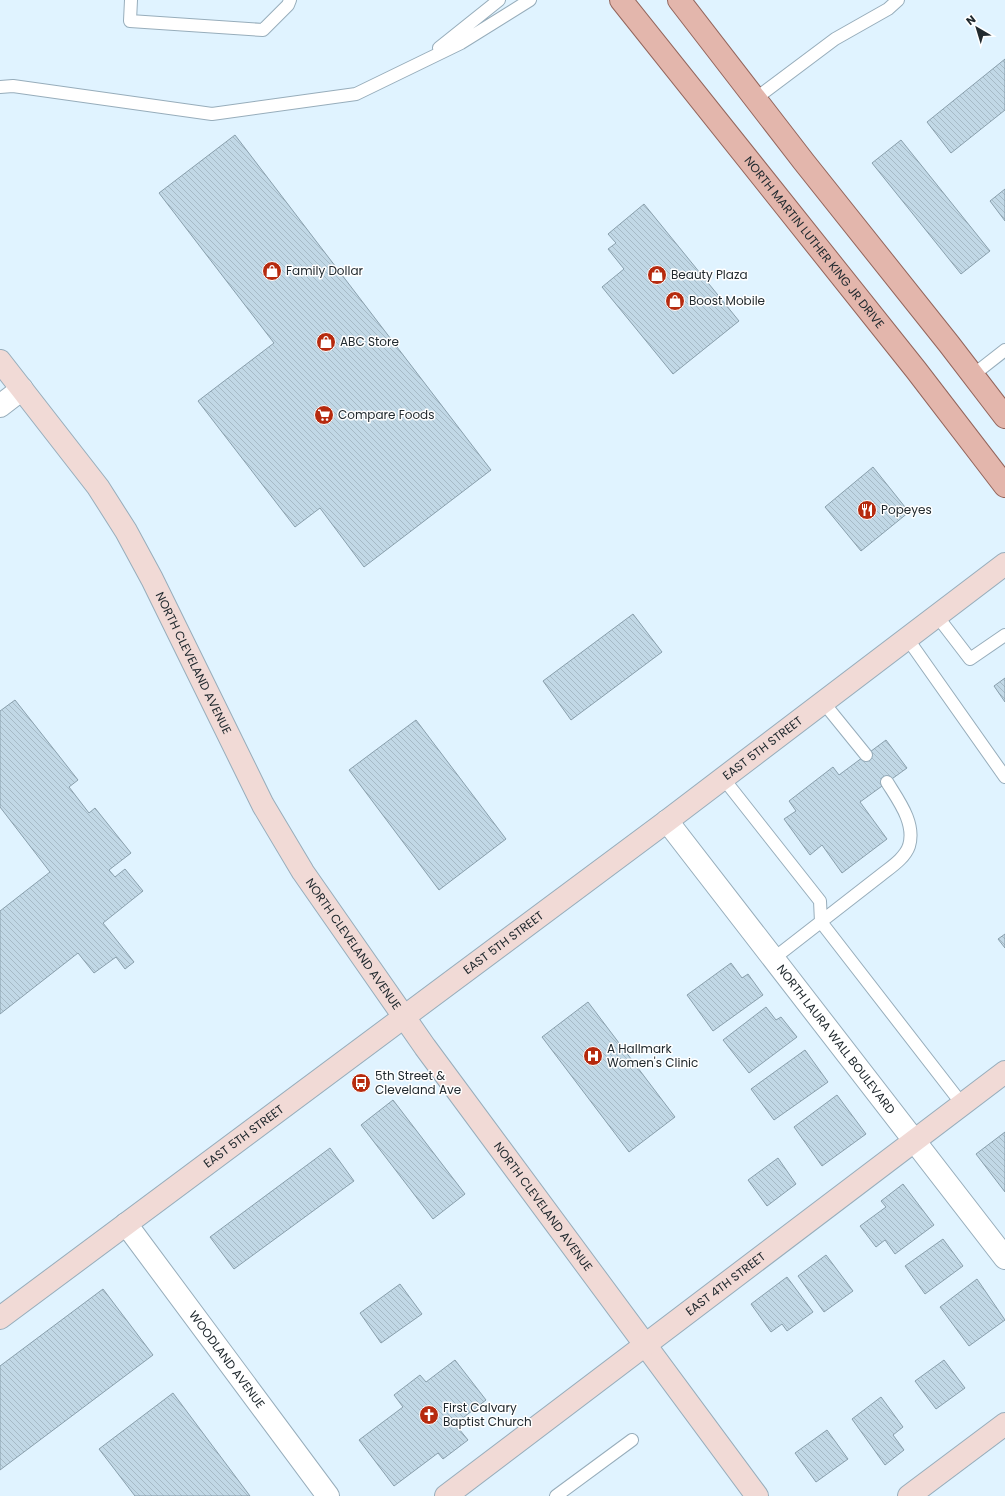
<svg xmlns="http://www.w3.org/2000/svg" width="1005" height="1496" font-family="Poppins,sans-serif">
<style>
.building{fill:url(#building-back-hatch);stroke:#899fac}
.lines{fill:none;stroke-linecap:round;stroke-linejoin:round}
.lane-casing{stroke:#97adbb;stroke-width:14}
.street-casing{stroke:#97adbb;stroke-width:24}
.secondary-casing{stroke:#97adbb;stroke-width:24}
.primary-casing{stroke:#93655c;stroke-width:24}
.lane{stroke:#fff;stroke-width:12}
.street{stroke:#fff;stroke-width:22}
.secondary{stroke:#f1dad6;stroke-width:22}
.primary{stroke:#e3b6ac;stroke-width:22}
.labels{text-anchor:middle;stroke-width:3;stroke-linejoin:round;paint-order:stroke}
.street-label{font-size:12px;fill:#212a2f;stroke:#fff}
.poi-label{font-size:12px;fill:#212a2f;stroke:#fff;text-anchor:start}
</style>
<defs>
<pattern id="building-back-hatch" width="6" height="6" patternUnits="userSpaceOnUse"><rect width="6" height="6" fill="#c1d8e6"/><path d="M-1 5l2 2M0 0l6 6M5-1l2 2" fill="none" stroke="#a6bac6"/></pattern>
</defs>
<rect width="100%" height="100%" fill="#e0f3ff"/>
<path class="building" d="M1005,59V110L951,153L927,122Z
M235,135L491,470L364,567L320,508L295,527L198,401L274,343L159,193Z
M901,140L990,251L961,274L872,163Z
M1005,189V221L990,201Z
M644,204L739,321L673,374L602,287L624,269L608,249L616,243L608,234Z
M873,467L909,512L861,551L825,507Z
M633,614L662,652L571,720L543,681Z
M1005,678V702L994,686Z
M15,700L78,780L69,787L89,813L95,808L131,853L109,870L115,877L125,869L143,891L103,923L134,962L125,969L116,957L94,973L78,953L0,1014V911L50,872L0,807V711Z
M416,720L506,839L439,890L349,770Z
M886,740L907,768L860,802L887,839L842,873L822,845L810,855L784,819L796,811L789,801L833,767L839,775Z
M1005,934V948L998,939Z
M731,963L742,978L748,974L763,995L713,1031L687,995Z
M588,1002L675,1117L629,1152L542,1037Z
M766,1007L776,1020L781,1017L797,1037L749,1073L723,1040Z
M805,1050L828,1082L774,1120L751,1089Z
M837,1095L866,1134L822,1166L794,1127Z
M393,1100L465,1194L433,1219L361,1125Z
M1005,1132V1192L976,1154Z
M330,1148L354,1181L234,1269L210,1237Z
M778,1158L796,1184L767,1206L748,1180Z
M903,1184L934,1225L895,1254L885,1240L876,1247L860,1226L886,1207L881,1201Z
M943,1239L963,1266L925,1294L905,1266Z
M826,1255L853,1291L824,1312L798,1276Z
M787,1277L813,1312L787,1331L782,1324L771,1332L751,1304Z
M977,1279L1005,1320L969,1346L940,1307Z
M400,1284L422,1314L381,1343L360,1313Z
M103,1289L153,1355L0,1470V1366Z
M455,1360L486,1400L455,1424L468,1440L443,1459L438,1453L394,1486L359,1440L403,1407L394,1395L420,1375L426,1382Z
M944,1360L965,1388L936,1409L915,1381Z
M173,1393L250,1496H135L99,1449Z
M881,1397L903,1427L893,1435L904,1450L885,1465L852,1419Z
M827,1430L848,1459L816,1482L795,1453Z"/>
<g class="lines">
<g class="lane-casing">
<path id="lane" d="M131,0L130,21L263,30L288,5L290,0
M439,48L499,0
M0,87L13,86L212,114L356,94L461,43L530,0
M755,99L835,39L888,9L898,0
M973,375L1005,350
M937,616L970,659L1005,635
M907,638L1005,777
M823,702L866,755
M723,778L820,901L821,922L962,1104
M773,959L881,875C891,867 905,858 909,846C916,823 898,800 887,782
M556,1496L632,1440"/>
</g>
<g class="street-casing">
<g id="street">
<path d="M0,406L22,389"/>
<path id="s1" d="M667,821L1005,1258"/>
<path id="s2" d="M126,1224L328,1496"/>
</g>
</g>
<g class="secondary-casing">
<g id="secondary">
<path id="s3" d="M0,361L98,487L126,531L152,579L263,805L303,872L425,1047L757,1496"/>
<path id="s4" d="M0,1318L667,821L1005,564"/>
<path id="s5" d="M446,1496L1005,1072"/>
<path d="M909,1496L1005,1424"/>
</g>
</g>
<g class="primary-casing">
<g id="primary">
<path id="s6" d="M621,0L916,370L1005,486"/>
<path d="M679,0L804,162L949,344L1005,417"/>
</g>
</g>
<use href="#lane" class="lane"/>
<use href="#street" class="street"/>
<use href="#secondary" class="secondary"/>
<use href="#primary" class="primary"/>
</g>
<defs>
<g id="shop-disc" transform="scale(1)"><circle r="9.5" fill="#b62a0e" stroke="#fff"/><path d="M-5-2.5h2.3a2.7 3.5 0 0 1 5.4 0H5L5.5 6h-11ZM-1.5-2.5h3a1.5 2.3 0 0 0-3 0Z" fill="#fff"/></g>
<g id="supermarket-disc" transform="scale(1)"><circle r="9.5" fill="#b62a0e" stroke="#fff"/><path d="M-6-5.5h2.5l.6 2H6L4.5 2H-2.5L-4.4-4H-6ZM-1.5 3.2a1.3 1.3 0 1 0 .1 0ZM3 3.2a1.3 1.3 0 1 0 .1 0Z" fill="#fff"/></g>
<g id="restaurant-disc" transform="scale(1)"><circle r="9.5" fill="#b62a0e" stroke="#fff"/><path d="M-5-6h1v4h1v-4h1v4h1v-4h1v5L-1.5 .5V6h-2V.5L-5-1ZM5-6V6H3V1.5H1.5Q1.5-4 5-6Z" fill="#fff"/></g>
<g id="hospital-disc" transform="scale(1)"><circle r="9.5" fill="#b62a0e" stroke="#fff"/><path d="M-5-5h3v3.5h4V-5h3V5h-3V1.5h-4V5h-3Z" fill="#fff"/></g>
<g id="bus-disc" transform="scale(1)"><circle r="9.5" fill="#b62a0e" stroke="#fff"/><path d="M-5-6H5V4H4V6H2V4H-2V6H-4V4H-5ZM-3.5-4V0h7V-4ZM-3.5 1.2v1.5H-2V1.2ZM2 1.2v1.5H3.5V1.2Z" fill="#fff"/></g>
<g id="church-disc" transform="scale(1)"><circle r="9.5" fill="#b62a0e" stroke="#fff"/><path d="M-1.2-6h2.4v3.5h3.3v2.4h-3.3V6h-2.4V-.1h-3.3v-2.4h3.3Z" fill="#fff"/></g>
</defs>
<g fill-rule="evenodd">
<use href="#shop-disc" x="272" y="271"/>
<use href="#shop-disc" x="657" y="275"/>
<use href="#shop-disc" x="675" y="301"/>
<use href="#shop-disc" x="326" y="342"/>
<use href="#supermarket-disc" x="324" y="415"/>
<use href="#restaurant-disc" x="867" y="510"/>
<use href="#hospital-disc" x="593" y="1056"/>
<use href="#bus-disc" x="361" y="1083"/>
<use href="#church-disc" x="429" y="1415"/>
</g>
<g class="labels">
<g class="street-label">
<text dy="4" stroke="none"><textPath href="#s6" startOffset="310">NORTH MARTIN LUTHER KING JR DRIVE</textPath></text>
<text dy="4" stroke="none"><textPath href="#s3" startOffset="360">NORTH CLEVELAND AVENUE</textPath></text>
<text dy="4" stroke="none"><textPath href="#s4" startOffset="952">EAST 5TH STREET</textPath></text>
<text dy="4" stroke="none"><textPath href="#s4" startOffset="628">EAST 5TH STREET</textPath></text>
<text dy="4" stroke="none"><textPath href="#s3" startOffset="684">NORTH CLEVELAND AVENUE</textPath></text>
<text dy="4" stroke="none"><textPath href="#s1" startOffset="276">NORTH LAURA WALL BOULEVARD</textPath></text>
<text dy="4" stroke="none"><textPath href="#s4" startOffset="304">EAST 5TH STREET</textPath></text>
<text dy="4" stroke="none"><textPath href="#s3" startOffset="1008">NORTH CLEVELAND AVENUE</textPath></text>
<text dy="4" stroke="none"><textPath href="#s5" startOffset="351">EAST 4TH STREET</textPath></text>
<text dy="4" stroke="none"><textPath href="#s2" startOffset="169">WOODLAND AVENUE</textPath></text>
</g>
<g class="poi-label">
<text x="286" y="275">Family Dollar</text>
<text x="671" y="279">Beauty Plaza</text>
<text x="689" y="305">Boost Mobile</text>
<text x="340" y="346">ABC Store</text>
<text x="338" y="419">Compare Foods</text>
<text x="881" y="514">Popeyes</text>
<text x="607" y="1053">A Hallmark<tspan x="607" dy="14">Women's Clinic</tspan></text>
<text x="375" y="1080">5th Street &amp;<tspan x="375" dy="14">Cleveland Ave</tspan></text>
<text x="443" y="1412">First Calvary<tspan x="443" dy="14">Baptist Church</tspan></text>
</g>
</g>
<g transform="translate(977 28) rotate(322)" stroke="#ffffff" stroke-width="3" paint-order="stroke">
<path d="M0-3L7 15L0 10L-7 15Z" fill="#212a2f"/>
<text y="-6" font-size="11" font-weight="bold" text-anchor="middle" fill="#212a2f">N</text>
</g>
</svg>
